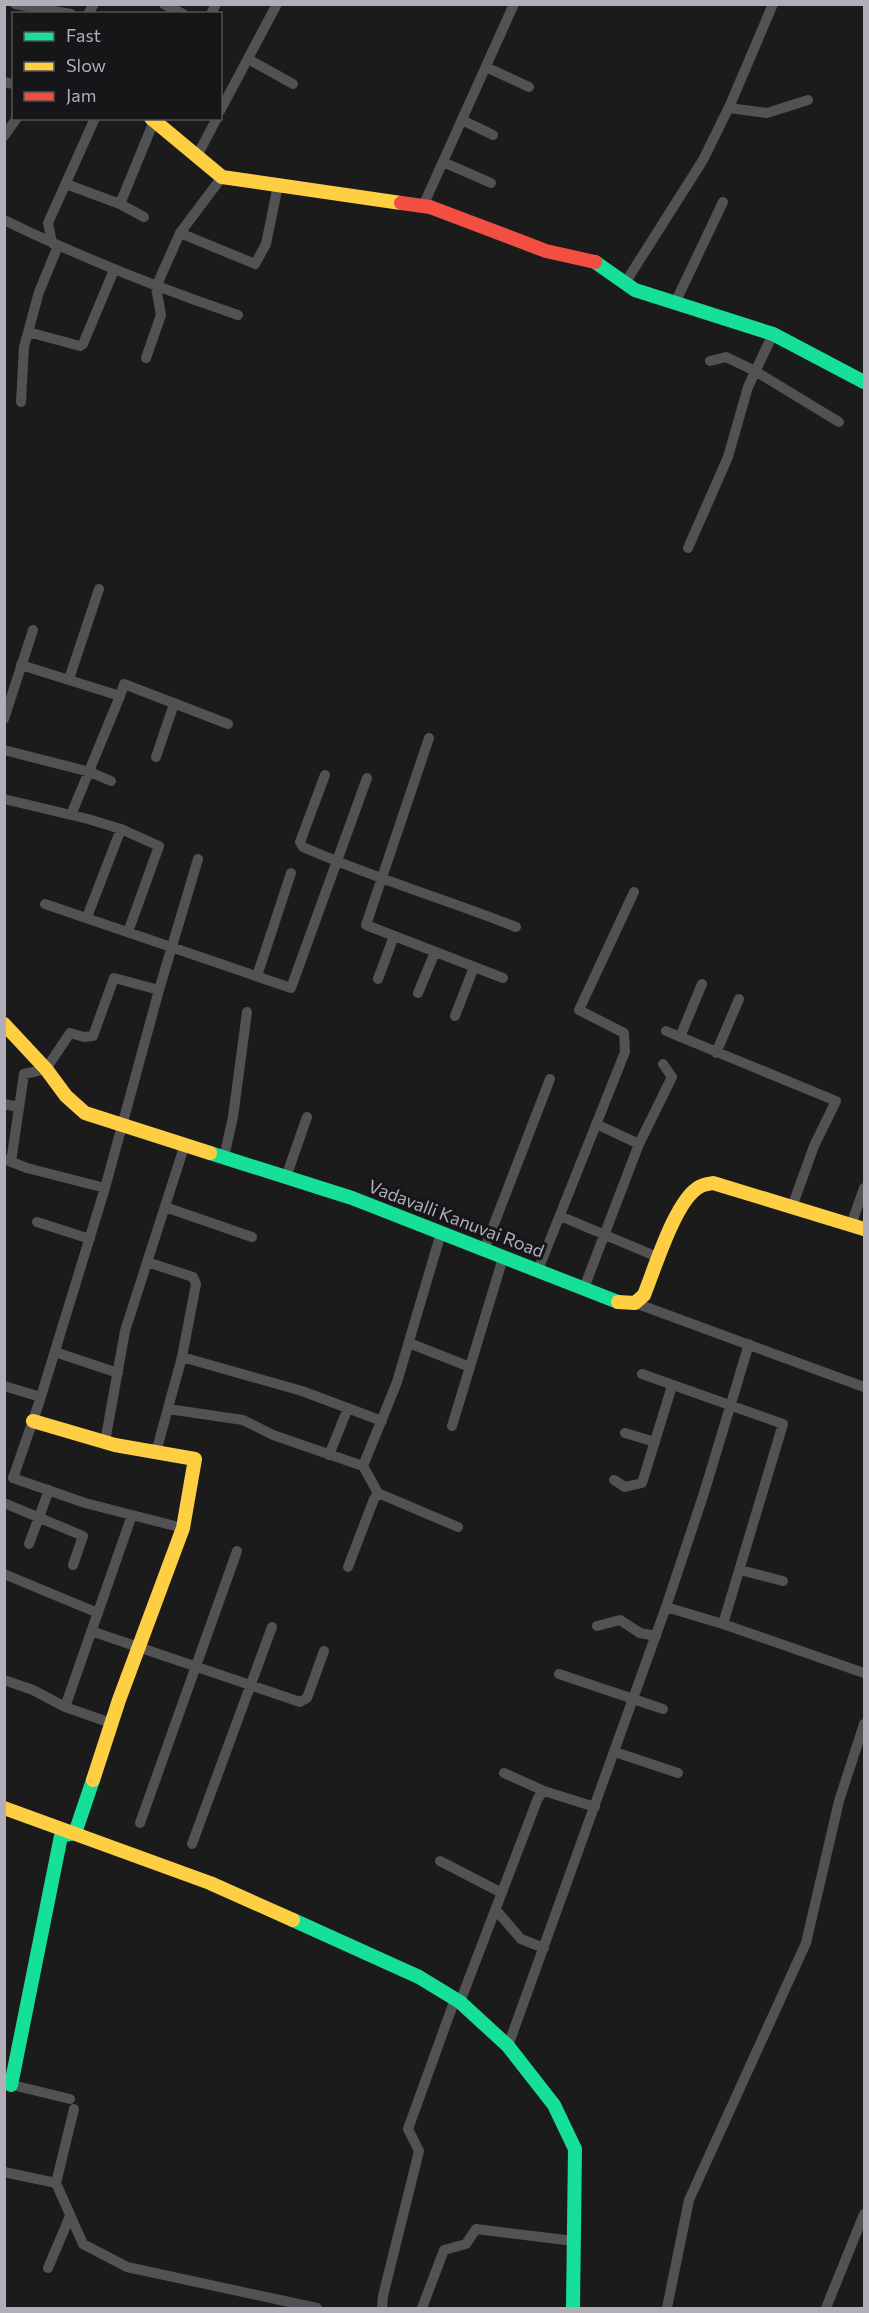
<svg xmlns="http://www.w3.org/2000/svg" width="869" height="2313" font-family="Commissioner,sans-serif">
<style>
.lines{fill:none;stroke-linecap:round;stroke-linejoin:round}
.street{stroke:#525154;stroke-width:10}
.fast{stroke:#16e098;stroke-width:14}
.slow{stroke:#ffcf43;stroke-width:14}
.jam{stroke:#f24e42;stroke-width:14}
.labels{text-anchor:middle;stroke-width:6;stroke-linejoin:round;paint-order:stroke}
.street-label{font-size:18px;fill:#b1aeba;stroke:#161517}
</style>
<rect width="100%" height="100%" fill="#1b1b1b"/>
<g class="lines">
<path class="street" d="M15,4L71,14
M164,4L183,14
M88,14L94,4
M211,14L216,4
M248,59L293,84
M486,67L529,87
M4,82L14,84
M729,108L767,113L808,100
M220,111L277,4
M462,120L493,135
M4,136L17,118
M197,156L217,118
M443,162L491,183
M66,184L120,204L144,217
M120,204L154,121
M423,206L514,4
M4,220C80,257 158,288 238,315
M180,233L255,264L266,244L278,185
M52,243L48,223L95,118
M625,283L703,160L730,105L773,4
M675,303L723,202
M28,332L80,346L83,344L114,270
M146,358L161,315L156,287L180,233L222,177
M710,361L726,357L755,371L839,422
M21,402L24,347L39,292L58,246
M688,548L728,457L748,387L773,334
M21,665L120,696L124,684L228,724
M69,679L99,589
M4,719L33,630
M429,738L366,925L503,978
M4,750L90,772L111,781
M156,757L174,704
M325,775L300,842L303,847C373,878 445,899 516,927
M4,799L88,819L121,829L159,846L128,932
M71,815L120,696
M45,904L291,988L367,778
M87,917L121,829
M257,976L291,873
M378,979L394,936
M418,993L435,952
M455,1016L474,967
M666,1031L836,1101L814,1146L792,1207
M680,1037L702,984
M716,1053L739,999
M4,1104L18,1107
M596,1124L639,1144
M224,1157L233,1117L247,1012
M4,1159L27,1168L105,1188L39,1403L13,1478L85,1503L183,1528
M11,1162L24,1074L46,1069L70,1033L84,1037L93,1036L114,978L159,990
M286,1177L307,1117
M105,1188L159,990L198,859
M165,1207L252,1237
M560,1216L660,1258
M37,1222L90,1239
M851,1225L864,1188
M484,1250L550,1079
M147,1262L193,1277L196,1284L182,1357L156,1452
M538,1270L625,1052L624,1033L579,1010L634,892
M584,1288L639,1144L672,1077L663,1064
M635,1303L864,1387
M409,1343L470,1367
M55,1352L118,1373
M182,1357L302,1391L382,1421
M642,1374L783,1424L723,1624
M4,1386L41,1397
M168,1409L243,1420L273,1435L363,1466L397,1382L441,1233
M452,1426L503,1258
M625,1433L655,1442
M105,1442L125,1331L185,1144
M329,1455L348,1408
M363,1466L378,1493L458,1527
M614,1480L625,1487L642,1483L672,1386
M4,1503L83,1536L73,1565
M29,1544L49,1490
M348,1567L374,1499L378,1493
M740,1570L783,1581
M4,1574L98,1613
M666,1607L723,1624L864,1673
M597,1626L620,1620L640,1633L656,1636
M91,1631L300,1702L307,1698L324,1651
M559,1674L663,1709
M4,1680L33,1690L65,1707L111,1723
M65,1707L132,1515
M615,1752L678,1773
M504,1773L544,1791
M140,1823L237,1551
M192,1844L272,1627
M440,1861L502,1893
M496,1910L521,1939L544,1948
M460,2002L538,1798L544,1791L595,1807
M508,2046L666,1607L704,1493L749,1344
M4,2083L70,2099
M74,2109L56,2183L83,2244L127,2267L317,2308
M4,2172L56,2183
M48,2268L70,2216
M382,2308L383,2296L419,2151L408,2129L455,1999
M422,2308L444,2250L466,2244L476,2229L574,2241
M667,2308L689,2200L806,1943L839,1801L864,1724
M826,2308L864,2214"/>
<path class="fast" d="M595,262L635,290L773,334L864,382
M210,1153L352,1198L618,1302
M293,1920L419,1977L460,2002L508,2046L554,2105L575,2149L573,2308
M11,2085L61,1836L75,1833L93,1780"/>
<path class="slow" d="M151,118L222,177L401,203
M4,1024L46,1069L66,1096L85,1113L210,1153
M618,1302L635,1303L644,1295C655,1268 675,1201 699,1187C704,1184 708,1184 713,1183L864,1229
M33,1421L115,1445L195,1459L183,1528L119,1700L93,1780
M4,1808L210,1883L293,1920"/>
<path class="jam" d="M401,203L430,207L546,251L595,262"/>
</g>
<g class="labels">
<g class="street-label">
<text transform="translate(456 1219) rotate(21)" y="6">Vadavalli Kanuvai Road</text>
</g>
</g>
<rect width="869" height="2313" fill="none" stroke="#b1aeba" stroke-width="12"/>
<rect x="12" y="12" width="210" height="108" fill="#161517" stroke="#545258" stroke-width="1.5"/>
<rect x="24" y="32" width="30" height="9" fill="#16e098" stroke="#545258" stroke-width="1.5"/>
<text x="66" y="42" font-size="18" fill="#b1aeba">Fast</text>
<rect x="24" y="62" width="30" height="9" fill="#ffcf43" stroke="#545258" stroke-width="1.5"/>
<text x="66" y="72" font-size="18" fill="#b1aeba">Slow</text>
<rect x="24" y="92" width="30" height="9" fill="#f24e42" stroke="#545258" stroke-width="1.5"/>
<text x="66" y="102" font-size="18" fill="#b1aeba">Jam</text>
</svg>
